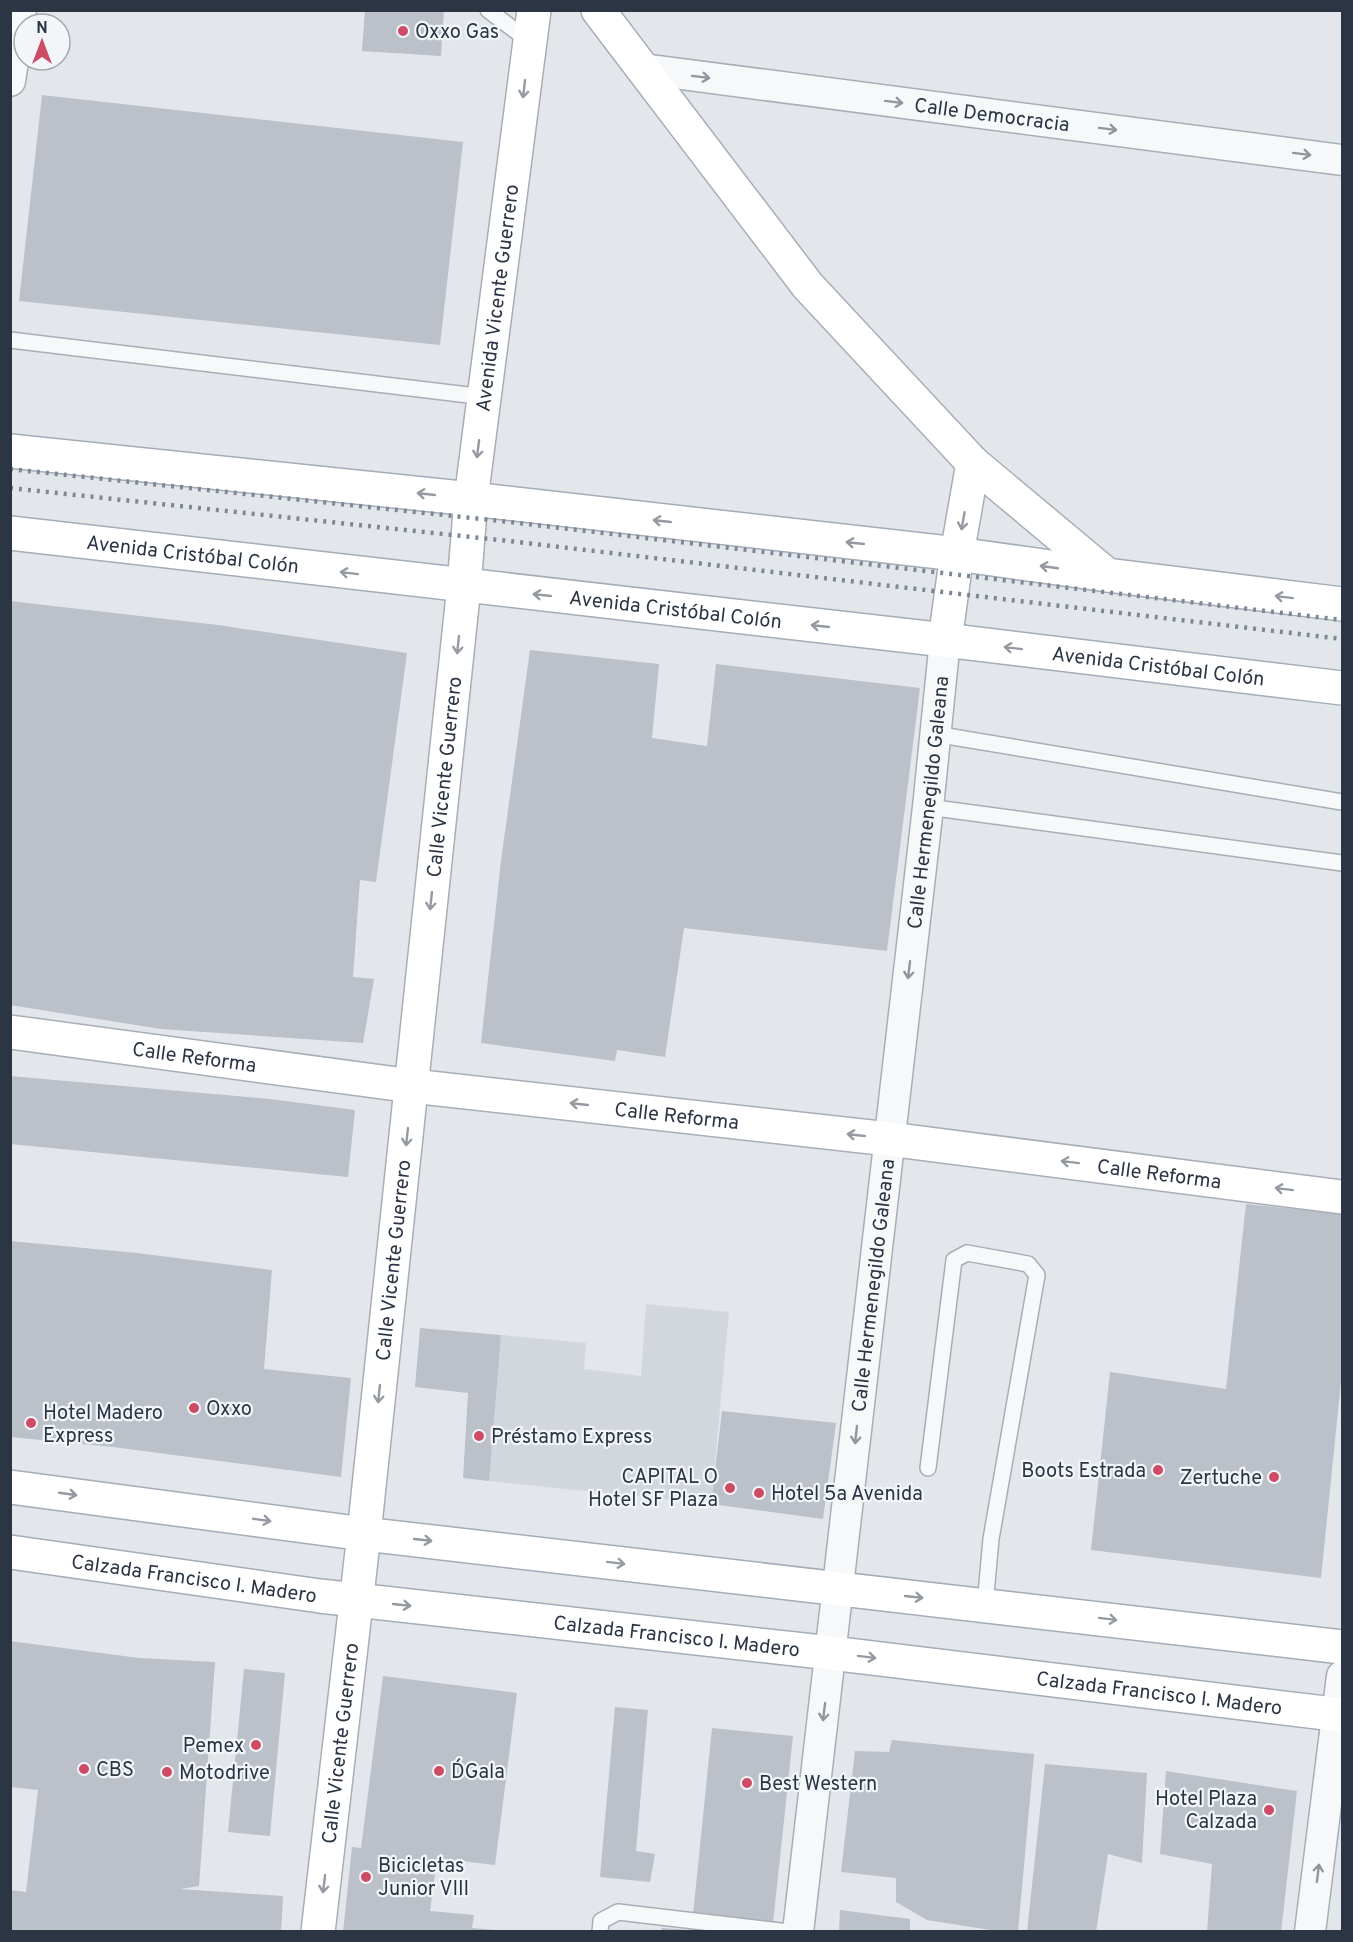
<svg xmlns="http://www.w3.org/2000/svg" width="1353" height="1942" font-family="Overpass,sans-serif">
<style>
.built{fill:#d2d6dd}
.building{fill:#bbc0c9}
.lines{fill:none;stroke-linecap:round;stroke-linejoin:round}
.lane-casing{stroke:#a8aeb6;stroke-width:18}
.street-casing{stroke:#a8aeb6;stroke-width:33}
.secondary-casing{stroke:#a8aeb6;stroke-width:36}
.primary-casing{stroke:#a3acb7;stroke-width:36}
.lane{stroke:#f6f8f9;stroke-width:15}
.street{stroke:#f6f8f9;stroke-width:30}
.secondary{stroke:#fff;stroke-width:33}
.primary{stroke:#fff;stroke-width:33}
.rail{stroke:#7d8795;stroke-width:4.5;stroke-dasharray:3 6;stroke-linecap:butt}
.oneway{stroke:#90969e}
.oneway2{stroke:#959aa2}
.poi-dot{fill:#ce4b66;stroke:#f3f6f8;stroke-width:2}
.labels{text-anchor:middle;stroke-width:4.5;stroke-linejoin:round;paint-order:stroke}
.poi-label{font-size:20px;fill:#2b3544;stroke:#f3f6f8;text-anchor:start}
.street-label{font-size:20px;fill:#2b3544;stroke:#f3f6f8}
</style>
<rect width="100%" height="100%" fill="#e3e7eb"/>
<path class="built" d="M646,1304L729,1312L711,1504L489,1481L501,1335L586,1343L584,1369L641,1376Z"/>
<path class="building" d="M365,10H444L441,56L362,51Z
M42,95L463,142L440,345L19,301Z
M10,601L218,625L407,653L376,882L360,880L353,977L374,979L363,1043L161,1029L10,1005Z
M530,650L659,664L652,738L707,746L716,664L920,688L887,951L684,928L665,1057L617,1050L615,1061L481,1043L501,861Z
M10,1076L270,1099L355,1110L348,1177L10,1144Z
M1246,1204L1342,1214V1372L1321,1578L1091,1550L1110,1372L1226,1389Z
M10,1241L137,1253L272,1270L264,1369L351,1378L341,1477L113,1447L10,1437Z
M420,1328L501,1335L489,1481L463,1478L468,1393L415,1387Z
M722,1411L836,1423L823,1519L711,1504Z
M10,1641L139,1658L215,1662L199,1886L180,1889L283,1896L281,1932H10V1890L26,1892L38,1790L10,1787Z
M244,1669L285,1673L270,1836L228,1832Z
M383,1676L517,1693L495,1865L437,1858L430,1911L474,1915L472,1928L497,1930V1932H343L352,1847L361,1848Z
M615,1707L648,1710L636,1851L655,1854L650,1882L600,1877Z
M712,1728L793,1736L773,1923L693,1915Z
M892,1740L1034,1754L1018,1932H1003L927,1920L896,1902V1878L841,1872L855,1751L889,1752Z
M1045,1764L1147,1773L1142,1863L1108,1854L1096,1932H1027Z
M1166,1771L1297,1791L1281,1932H1207L1212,1864L1160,1854Z
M840,1910L910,1919V1932H839Z
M662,1928L688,1930V1932H661Z"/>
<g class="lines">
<g class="lane-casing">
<path id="lane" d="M488,10L529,41
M10,340L485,397
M935,734L1342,802
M928,807L1342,863
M928,1468L954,1260L967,1253L1028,1264L1037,1275L991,1539L985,1605
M600,1932L601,1921L618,1912L789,1932"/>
</g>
<g class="street-casing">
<g id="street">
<path id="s1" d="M643,69L1342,160"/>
<path d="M10,81L21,10"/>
<path id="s2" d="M798,1932L928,807L945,640"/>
<path d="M1310,1932L1342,1676"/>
</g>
</g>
<g class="secondary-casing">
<g id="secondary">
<path d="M598,10L808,286L973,463L1107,575"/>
<path d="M945,640L957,554L973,463"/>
<path id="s3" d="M10,1032L412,1086L889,1139L1342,1197"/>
<path id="s4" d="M318,1932L364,1534L464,586L471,499L534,10"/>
</g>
</g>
<g class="primary-casing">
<g id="primary">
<path d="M10,451L471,499L957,554L1107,575L1342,604"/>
<path id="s5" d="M10,533L945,640L1342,688"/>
<path d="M10,1487L364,1534L1342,1647"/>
<path id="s6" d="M10,1552L320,1596L831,1653L1342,1715"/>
</g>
</g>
<use href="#lane" class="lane"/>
<use href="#street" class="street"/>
<use href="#secondary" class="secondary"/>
<use href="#primary" class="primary"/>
<path class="rail" d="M10,469L510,522L1342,620
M10,488L509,541L1342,639"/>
</g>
<defs><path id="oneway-shaft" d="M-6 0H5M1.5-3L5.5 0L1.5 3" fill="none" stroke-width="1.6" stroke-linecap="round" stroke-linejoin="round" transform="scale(1.5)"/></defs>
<g class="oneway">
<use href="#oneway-shaft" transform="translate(701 77) rotate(7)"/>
<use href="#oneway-shaft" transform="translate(894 102) rotate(7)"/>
<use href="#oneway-shaft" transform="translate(1108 129) rotate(7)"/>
<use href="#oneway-shaft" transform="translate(1302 154) rotate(7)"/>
<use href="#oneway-shaft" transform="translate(909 970) rotate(97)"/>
<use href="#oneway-shaft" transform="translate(856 1435) rotate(96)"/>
<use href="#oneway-shaft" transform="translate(824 1712) rotate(97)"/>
<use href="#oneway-shaft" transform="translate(1318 1873) rotate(-83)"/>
</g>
<g class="oneway2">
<use href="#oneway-shaft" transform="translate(524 89) rotate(97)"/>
<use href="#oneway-shaft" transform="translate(478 449) rotate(97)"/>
<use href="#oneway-shaft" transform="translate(426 494) rotate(-174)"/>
<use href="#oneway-shaft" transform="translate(662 521) rotate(-174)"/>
<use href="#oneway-shaft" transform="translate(963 521) rotate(100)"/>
<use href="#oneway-shaft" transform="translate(855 543) rotate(-174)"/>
<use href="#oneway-shaft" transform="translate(1049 567) rotate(-172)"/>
<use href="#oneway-shaft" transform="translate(349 573) rotate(-173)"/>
<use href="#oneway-shaft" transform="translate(542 595) rotate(-174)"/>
<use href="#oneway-shaft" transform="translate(1284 597) rotate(-173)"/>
<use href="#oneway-shaft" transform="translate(820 626) rotate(-174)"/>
<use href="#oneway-shaft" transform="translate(458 645) rotate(96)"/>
<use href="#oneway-shaft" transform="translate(1013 648) rotate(-173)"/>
<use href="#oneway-shaft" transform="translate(431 901) rotate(96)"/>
<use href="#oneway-shaft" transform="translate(579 1104) rotate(-174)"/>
<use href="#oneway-shaft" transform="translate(856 1135) rotate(-174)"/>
<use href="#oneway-shaft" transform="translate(407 1137) rotate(96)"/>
<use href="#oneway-shaft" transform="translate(1070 1162) rotate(-173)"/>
<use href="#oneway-shaft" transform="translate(1284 1189) rotate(-173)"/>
<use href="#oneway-shaft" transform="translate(379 1394) rotate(96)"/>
<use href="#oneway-shaft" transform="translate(68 1494) rotate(8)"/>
<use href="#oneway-shaft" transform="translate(262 1520) rotate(8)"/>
<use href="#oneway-shaft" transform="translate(423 1540) rotate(6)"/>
<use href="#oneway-shaft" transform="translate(616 1563) rotate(7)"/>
<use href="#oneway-shaft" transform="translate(914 1597) rotate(6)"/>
<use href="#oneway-shaft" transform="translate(402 1605) rotate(6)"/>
<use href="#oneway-shaft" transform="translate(1108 1619) rotate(7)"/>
<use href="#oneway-shaft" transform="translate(867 1657) rotate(7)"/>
<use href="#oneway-shaft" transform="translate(324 1884) rotate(97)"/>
</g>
<g class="poi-dot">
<circle cx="403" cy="31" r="6"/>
<circle cx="194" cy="1408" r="6"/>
<circle cx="31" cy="1423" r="6"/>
<circle cx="479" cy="1436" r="6"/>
<circle cx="1158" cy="1470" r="6"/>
<circle cx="1274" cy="1477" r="6"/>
<circle cx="730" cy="1488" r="6"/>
<circle cx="759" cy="1493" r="6"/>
<circle cx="256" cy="1745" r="6"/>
<circle cx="84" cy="1769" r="6"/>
<circle cx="439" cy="1771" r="6"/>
<circle cx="167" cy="1772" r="6"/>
<circle cx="747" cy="1783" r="6"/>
<circle cx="1269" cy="1810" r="6"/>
<circle cx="366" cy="1877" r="6"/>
</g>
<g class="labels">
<g class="poi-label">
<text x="415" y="38">Oxxo Gas</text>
<text x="206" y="1415">Oxxo</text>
<text x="43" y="1419">Hotel Madero<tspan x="43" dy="23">Express</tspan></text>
<text x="491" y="1443">Préstamo Express</text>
<text x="1146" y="1477" text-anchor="end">Boots Estrada</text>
<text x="718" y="1483" text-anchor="end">CAPITAL O<tspan x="718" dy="23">Hotel SF Plaza</tspan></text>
<text x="1262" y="1484" text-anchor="end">Zertuche</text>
<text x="771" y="1500">Hotel 5a Avenida</text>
<text x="244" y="1752" text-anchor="end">Pemex</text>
<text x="96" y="1776">CBS</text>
<text x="451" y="1778">D´Gala</text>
<text x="179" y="1779">Motodrive</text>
<text x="759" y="1790">Best Western</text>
<text x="1257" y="1805" text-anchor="end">Hotel Plaza<tspan x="1257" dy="23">Calzada</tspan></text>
<text x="378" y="1872">Bicicletas<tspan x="378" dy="23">Junior VIII</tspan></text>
</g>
<g class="street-label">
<text dy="7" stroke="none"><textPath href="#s1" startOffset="352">Calle Democracia</textPath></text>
<text dy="7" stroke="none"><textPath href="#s4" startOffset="1644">Avenida Vicente Guerrero</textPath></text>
<text dy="7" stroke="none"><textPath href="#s5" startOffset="184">Avenida Cristóbal Colón</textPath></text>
<text dy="7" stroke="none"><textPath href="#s5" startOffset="670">Avenida Cristóbal Colón</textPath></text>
<text dy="7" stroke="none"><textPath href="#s5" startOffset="1156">Avenida Cristóbal Colón</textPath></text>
<text dy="7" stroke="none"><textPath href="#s4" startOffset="1162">Calle Vicente Guerrero</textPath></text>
<text dy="7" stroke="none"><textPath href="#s2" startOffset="1137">Calle Hermenegildo Galeana</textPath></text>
<text dy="7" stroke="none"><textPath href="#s3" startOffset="186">Calle Reforma</textPath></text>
<text dy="7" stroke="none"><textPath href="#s3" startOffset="672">Calle Reforma</textPath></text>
<text dy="7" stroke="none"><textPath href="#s3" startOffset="1158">Calle Reforma</textPath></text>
<text dy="7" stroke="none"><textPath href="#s4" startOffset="676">Calle Vicente Guerrero</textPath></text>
<text dy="7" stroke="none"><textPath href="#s2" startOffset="651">Calle Hermenegildo Galeana</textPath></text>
<text dy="7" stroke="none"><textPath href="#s6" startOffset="186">Calzada Francisco I. Madero</textPath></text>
<text dy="7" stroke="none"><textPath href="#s6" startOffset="672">Calzada Francisco I. Madero</textPath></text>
<text dy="7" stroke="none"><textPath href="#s6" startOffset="1158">Calzada Francisco I. Madero</textPath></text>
<text dy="7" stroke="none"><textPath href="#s4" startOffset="190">Calle Vicente Guerrero</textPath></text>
</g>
</g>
<rect width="1353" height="1942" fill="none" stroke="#2b3544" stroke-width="24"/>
<g transform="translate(42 42)"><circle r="28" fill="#f3f6f8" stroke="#a3a9b0" stroke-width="1.5"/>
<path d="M0-4.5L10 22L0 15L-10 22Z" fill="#ce4b66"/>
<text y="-9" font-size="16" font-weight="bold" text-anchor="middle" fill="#2b3544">N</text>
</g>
</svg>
